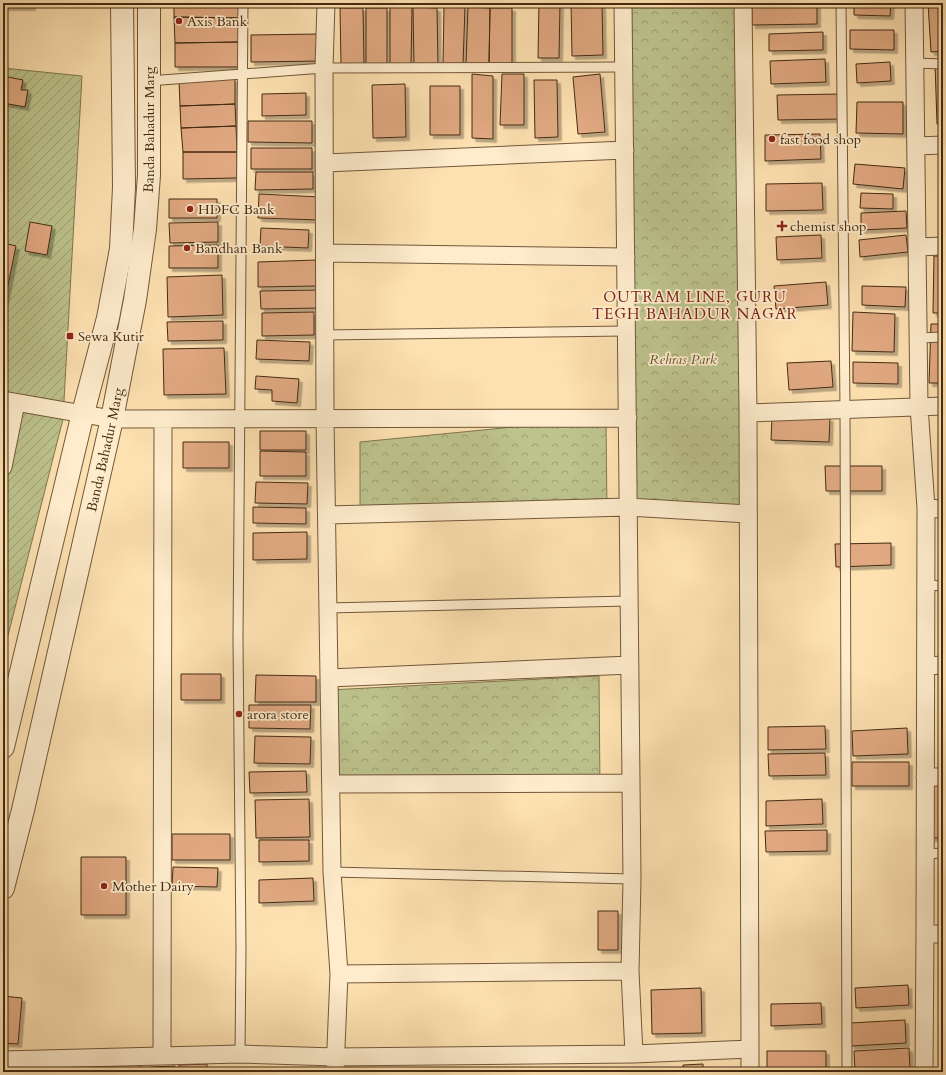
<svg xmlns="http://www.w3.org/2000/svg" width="946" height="1075" font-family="Cardo,serif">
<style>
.forest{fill:url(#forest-crowns);stroke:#807750}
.garden{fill:url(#garden-furrows);stroke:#807750}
.building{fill:#e1a982;stroke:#432b13;filter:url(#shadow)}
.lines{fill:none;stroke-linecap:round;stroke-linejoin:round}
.service-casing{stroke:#72583a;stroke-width:11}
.minor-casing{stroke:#72583a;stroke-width:19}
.tertiary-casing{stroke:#72583a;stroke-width:24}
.service{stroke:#feeccc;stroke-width:9}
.minor{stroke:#feeccc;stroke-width:17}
.tertiary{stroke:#feeccc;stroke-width:22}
.poi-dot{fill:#8f2418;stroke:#feeccc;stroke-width:1.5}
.labels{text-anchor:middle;stroke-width:3.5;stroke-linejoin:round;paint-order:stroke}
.poi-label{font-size:14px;fill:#432b13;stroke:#feeccc;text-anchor:start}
.street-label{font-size:14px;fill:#432b13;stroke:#feeccc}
.park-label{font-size:14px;font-style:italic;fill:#625132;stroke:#feeccc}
.neighbourhood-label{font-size:15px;letter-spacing:1px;fill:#7a1f14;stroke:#feeccc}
</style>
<defs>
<pattern id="forest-crowns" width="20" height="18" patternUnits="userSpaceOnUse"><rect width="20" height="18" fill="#bdc38d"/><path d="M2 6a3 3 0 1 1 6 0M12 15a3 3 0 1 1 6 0" fill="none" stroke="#9b9f72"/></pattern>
<pattern id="garden-furrows" width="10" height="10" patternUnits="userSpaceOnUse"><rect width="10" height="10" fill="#bdc38d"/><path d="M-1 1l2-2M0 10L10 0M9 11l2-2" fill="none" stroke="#9b9f72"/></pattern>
<filter id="shadow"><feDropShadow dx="3.5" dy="3.5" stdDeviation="0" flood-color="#0004"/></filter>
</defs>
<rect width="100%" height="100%" fill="#fee1b1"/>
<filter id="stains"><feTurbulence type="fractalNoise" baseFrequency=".005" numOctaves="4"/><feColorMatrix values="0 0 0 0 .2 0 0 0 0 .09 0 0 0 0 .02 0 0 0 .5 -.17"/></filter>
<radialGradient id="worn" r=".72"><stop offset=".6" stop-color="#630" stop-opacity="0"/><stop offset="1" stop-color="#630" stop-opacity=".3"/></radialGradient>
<path class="forest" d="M623,3H736L741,505L628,501Z
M606,418L607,514L360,515V442Z
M599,676L600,788L331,784L329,690Z"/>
<path class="garden" d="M3,68L82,76L63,419L3,655Z"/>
<path class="building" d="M3,3H32V7H3Z
M174,3H239V18L174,17Z
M539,3H560L559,58H538Z
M571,3H602L603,55L572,56Z
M854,3H891L890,16L854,15Z
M928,3H943V51L931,52Z
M752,5H817V24L752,25Z
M465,6L463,65H443L444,7Z
M390,7H412L411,65L390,64Z
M413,7L437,8L438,65H414Z
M468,7L490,8L489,64H466Z
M340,8H363L364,64L341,65Z
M366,8H387V64L366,65Z
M490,8H512V65L489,64Z
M174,17L239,18V42L175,43Z
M850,30H894V50L850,49Z
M823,32V50L769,51V34Z
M319,34L320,61L251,62V35Z
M239,42V67H175V43Z
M825,59L826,82L771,84L770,61Z
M890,62L891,81L857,83L856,64Z
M935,63H943V124H937Z
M472,74L493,76V139L472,138Z
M502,74H524V125H500Z
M600,74L605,132L578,134L573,77Z
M3,76L23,80L21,90H28L25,107L3,103Z
M235,79V104L180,106L179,80Z
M534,80H557L558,137L535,138Z
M405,84L406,137L373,138L372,85Z
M430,86H460V135H430Z
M306,93V115L262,116V94Z
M840,94L841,119L778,120L777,95Z
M857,102H903V134L856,133Z
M235,104L236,126L181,128L180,106Z
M248,121H312V143L248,142Z
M236,126L237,152H183L181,128Z
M820,134L821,159L765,161V135Z
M251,148H312V169H251Z
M183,152H237V178L183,179Z
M855,164L905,168L903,189L853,184Z
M256,172H313V189L255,190Z
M822,183L823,210L766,211V184Z
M861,193L893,194V209L860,208Z
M259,194L321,197L320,220L258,218Z
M169,199H217V218H169Z
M906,211L907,228L861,230V213Z
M30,222L52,226L47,255L25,251Z
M218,222V242L170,243L169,223Z
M261,228L309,230L308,248L260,246Z
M821,235L822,258L777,260L776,237Z
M906,235L908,252L860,257L859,240Z
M3,243L16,246L4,305H3Z
M218,245V268H169V246Z
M934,256H943V313H933Z
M316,260V286L258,287V262Z
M222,275L223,315L168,317L167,277Z
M826,282L828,305L776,309L774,286Z
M862,286L906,287L905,307L862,305Z
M320,290L321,308L261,309L260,291Z
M314,312V335L262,336V313Z
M853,312L895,314L894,352L852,351Z
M223,321V340L168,341L167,322Z
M931,324H943V383H929Z
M257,340L310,342L309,361L256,359Z
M224,348L226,394L164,395L163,349Z
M831,361L833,387L789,390L787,363Z
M853,362L898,363V384L853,383Z
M256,376L299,379L297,403L272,401V390L255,389Z
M772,417L830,418L829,442L771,440Z
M260,431H306V450H260Z
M183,442H229V468H183Z
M260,451L306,452V476H260Z
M825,466H882V491H826Z
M256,482L308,483L307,504L255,503Z
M253,507L306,508V524L253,523Z
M307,532V559L253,560V533Z
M891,543V565L836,567L835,544Z
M181,674H221V700H181Z
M256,675L316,676V702H255Z
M249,705H311L310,729L249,728Z
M825,726L826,749L768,750V727Z
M907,728L908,754L853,756L852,731Z
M255,736L311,737L310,764L254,763Z
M825,753L826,775L769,776L768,754Z
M852,762H909V786H852Z
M306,771L307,792L250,793L249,772Z
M929,780H943V838H931Z
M309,799L310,837L256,838L255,800Z
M822,799L823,824L766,826V801Z
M827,830V851L766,852L765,831Z
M172,834H230V860H172Z
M259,840H309V861L259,862Z
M81,857H126V915H81Z
M173,867L218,868L217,887L172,886Z
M313,878L314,901L259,903V880Z
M598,911H618V950H598Z
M908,985L909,1005L856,1008L855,988Z
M701,988L702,1033L652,1034L651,990Z
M3,996L22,998L18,1044L3,1043Z
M821,1003L822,1024L771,1026V1004Z
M905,1020L906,1043L851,1046L850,1023Z
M909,1048L910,1070L855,1072L854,1051Z
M767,1051H826V1072H767Z
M207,1064V1072H179V1065Z
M703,1064V1072H683V1065Z
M175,1066V1072H151V1067Z
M142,1067L143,1072H115V1069Z
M88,1068V1072H55V1069Z
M603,1068V1072H578V1069Z
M626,1068V1072H607V1069Z
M630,1068H650V1072H630Z
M679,1068V1072H656V1069Z
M224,1071H246V1072H224Z"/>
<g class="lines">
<g class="service-casing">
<path id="service" d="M841,3L845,409L847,1072
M915,63L943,64
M148,81L324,68L624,67
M325,335L626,331
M918,338L943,337
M925,585L943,586
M328,608L629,601
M925,854L943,853
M332,872L632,879
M240,1054L241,947L238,640L243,3"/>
</g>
<g class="minor-casing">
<path id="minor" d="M326,3L324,68L325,419L332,872L339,974L335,1072
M743,3L748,413L750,1049
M914,3L919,406L926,508L925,934H943
M916,146L943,145
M325,163L625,150
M917,247L943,246
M325,253L626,257
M3,400L112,419L628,418
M748,413L943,406
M3,467L16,403
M926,508L943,509
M327,515L628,507L748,514
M926,666L943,665
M329,678L630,665
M925,777H943
M331,784L631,783
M339,974L630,971
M634,1054L750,1049V1072
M162,1056L163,420
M3,1060L240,1054L335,1057L634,1054L630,971L632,879L623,3
M924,1072L925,934"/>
</g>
<g class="tertiary-casing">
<g id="tertiary">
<path d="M3,747L83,413L108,318L121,249L124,187L122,3"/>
<path id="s1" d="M3,888L23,810L112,419L135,300L145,229L149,175V3"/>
</g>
</g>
<use href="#service" class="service"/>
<use href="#minor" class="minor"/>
<use href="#tertiary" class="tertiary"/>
</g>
<g class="poi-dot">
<circle cx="179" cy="21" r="4"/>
<circle cx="772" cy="139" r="4"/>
<circle cx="190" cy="209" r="4"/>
<path d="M780 220h4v4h4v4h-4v4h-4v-4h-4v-4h4z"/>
<circle cx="187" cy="248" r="4"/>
<rect x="66" y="332" width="8" height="8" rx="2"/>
<circle cx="239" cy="714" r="4"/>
<circle cx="104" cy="886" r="4"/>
</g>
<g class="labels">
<g class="poi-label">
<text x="187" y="26">Axis Bank</text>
<text x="780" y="144">fast food shop</text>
<text x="198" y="214">HDFC Bank</text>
<text x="790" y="231">chemist shop</text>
<text x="195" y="253">Bandhan Bank</text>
<text x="78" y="341">Sewa Kutir</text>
<text x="247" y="719">arora store</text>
<text x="112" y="891">Mother Dairy</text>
</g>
<g class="street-label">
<text dy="5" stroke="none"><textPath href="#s1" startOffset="774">Banda Bahadur Marg</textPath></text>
<text dy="5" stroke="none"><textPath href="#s1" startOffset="450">Banda Bahadur Marg</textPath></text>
</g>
<g class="park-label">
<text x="683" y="364">Rehras Park</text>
</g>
<g class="neighbourhood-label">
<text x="695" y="302">OUTRAM LINE, GURU<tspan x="695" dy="17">TEGH BAHADUR NAGAR</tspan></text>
</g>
</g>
<rect width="946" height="1075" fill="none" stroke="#fee1b1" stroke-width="16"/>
<rect x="4" y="4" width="938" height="1067" fill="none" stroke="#432b13" stroke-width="2"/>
<rect x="8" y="8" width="930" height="1059" fill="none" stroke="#432b13"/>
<rect width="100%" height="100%" filter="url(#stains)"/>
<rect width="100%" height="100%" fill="url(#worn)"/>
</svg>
